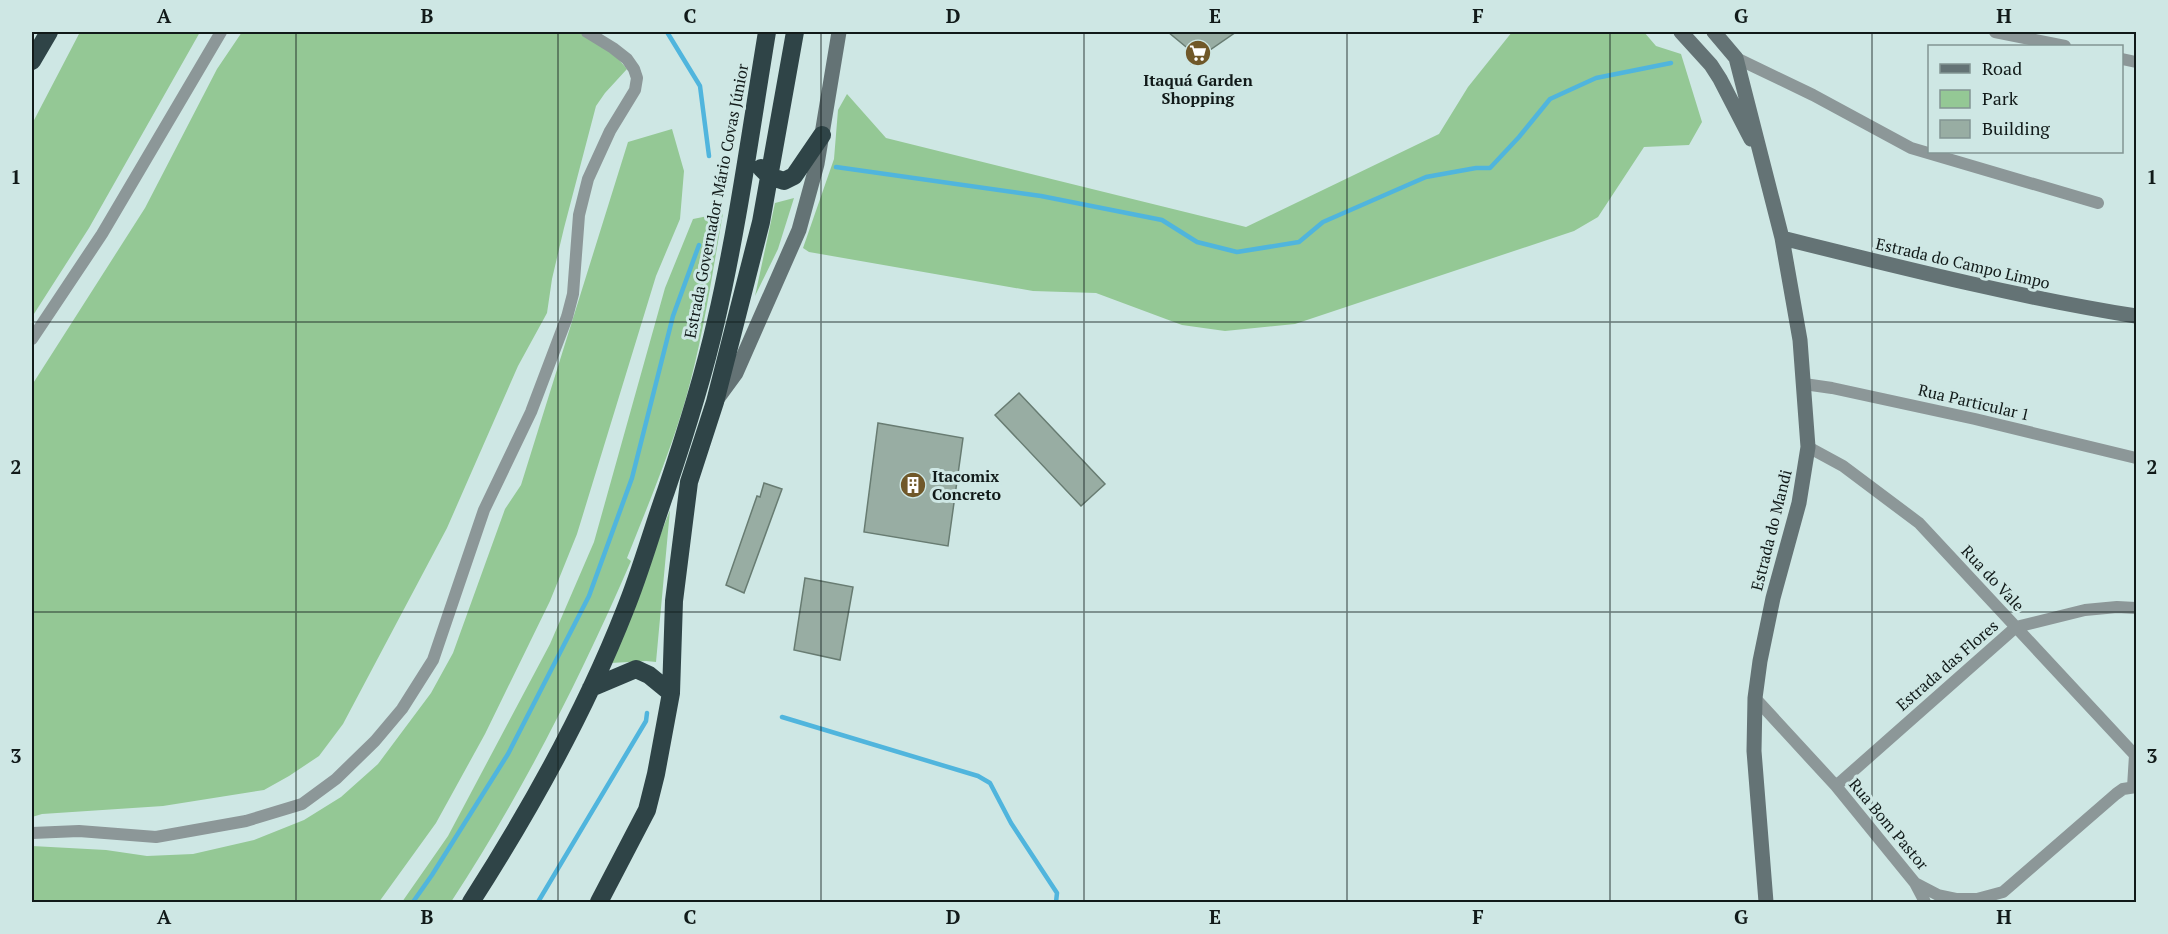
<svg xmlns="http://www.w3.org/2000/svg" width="2168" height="934" font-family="'PT Serif',serif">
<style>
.green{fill:#94c895}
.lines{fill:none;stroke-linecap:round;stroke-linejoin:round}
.stream{stroke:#50b5dd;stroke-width:4.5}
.building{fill:#98ada3;stroke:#687c72;stroke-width:1.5}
.street{stroke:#8c9798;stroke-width:12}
.secondary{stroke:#647375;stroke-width:15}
.highway{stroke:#2f4447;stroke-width:18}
.grid{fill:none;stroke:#111a19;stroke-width:1.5;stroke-opacity:0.55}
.labels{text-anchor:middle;stroke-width:6;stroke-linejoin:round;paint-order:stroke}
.poi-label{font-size:16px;font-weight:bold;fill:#111a19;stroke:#cee7e4}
.street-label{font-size:16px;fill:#111a19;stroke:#cee7e4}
.neatline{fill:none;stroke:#111a19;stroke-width:2}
.grid-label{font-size:20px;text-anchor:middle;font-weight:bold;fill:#111a19}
</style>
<rect width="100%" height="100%" fill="#cee7e4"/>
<path class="green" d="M80,32H200L89,228L32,317V124Z
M242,32H578L609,48L627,69L605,93L596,106L564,228L552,279L547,313L518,366L447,528L343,724L319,756L289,776L264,790L163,806L42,814L32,817V385L145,208L217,69Z
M1512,32H1644L1656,46L1681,54L1702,122L1689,145L1644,147L1598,217L1574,231L1295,324L1225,331L1182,325L1096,293L1033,291L809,252L803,248L834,159L838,110L847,94L886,138L1246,227L1439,134L1468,87Z
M672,129L684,171L680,219L656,276L577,534L550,601L485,734L436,823L379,902H32V846L106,850L147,856L193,854L254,840L304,820L341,797L378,764L431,693L453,653L505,509L521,485L628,142Z
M794,198L778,249L755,296L775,203Z
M723,213C712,275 703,338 686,398C670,453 648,505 627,558L631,561C580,679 521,795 451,902H402L448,836L550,644L594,542L665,288L693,219Z
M670,510L656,662L646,661L611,663Z"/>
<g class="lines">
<path class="stream" d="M667,32L700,86L709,156
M836,167L1041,196L1162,220L1197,242L1237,252L1299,242L1323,222L1426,177L1476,168H1490L1519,137L1550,99L1596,78L1671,63
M782,717L978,776L990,783L1011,823L1057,893L1056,902
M413,902L432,875L508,754L589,596L632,478L673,316L699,245
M538,902L646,721L647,713"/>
</g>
<path class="building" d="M1168,32H1236L1191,63V51Z
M1019,393L1105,484L1081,506L995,415Z
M878,423L963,438L948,546L864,532Z
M764,483L782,489L744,593L726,585L757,496L760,497Z
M805,578L853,587L840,660L794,650Z"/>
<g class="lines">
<path class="street" d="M1995,32L2065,46
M1736,58L1813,95L1911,148L2098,203
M2122,59L2136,62
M32,339L102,234L221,32
M1804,384L1832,388L1975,419L2136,458
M1808,447L1843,466L1919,523L2135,755
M1755,698L1836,786L1915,883L1938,895L1957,899H1977L2003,892L2116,794L2123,789L2136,787
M1836,786L2016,627L2085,610L2117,607L2136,608
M2133,787L2135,755L2136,751
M32,833L79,831L156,837L246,821L302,804L336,779L375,741L402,709L433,660L484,510L531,412L567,317L573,294L579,215L588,179L610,131L635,90L637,78L634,69L627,59L613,48L587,32
M1915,883L1925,902"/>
<path class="secondary" d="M1681,32L1711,65L1720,79L1751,139
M1714,32L1736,58L1782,238L1800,340L1808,447L1799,503L1773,598L1760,661L1755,698L1754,751L1766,902
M1782,238C1899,267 2017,297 2136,316
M717,399L736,373L799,230L817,164L839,32"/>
<path class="highway" d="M32,61L49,32
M761,168L769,176L784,181L794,176L822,135
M591,688L636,669L649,675L671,693
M471,902C530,810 585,712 625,610C641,571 652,530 666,491C685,435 703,378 716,321C738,226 751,128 767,32
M599,902L647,810L656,774L671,693L674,601L689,482L715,402L761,222L795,32"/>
</g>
<path class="grid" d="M296,32V902M558,32V902M821,32V902M1084,32V902M1347,32V902M1610,32V902M1872,32V902M32,322H2136M32,612H2136"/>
<defs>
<g id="supermarket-disc" transform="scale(1.35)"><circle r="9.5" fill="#705829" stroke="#cee7e4"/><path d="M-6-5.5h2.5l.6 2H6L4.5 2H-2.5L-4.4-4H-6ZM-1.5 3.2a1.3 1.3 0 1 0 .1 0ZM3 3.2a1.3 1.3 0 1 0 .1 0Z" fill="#fff"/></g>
<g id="building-disc" transform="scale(1.35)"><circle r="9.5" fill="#705829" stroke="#cee7e4"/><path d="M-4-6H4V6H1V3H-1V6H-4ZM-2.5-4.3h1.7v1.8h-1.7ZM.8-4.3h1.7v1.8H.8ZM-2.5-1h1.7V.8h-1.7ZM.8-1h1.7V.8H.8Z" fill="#fff"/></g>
</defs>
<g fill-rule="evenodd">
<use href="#supermarket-disc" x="1198" y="53"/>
<use href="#building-disc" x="913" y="485"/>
</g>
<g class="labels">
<g class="poi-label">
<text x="1198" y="86">Itaquá Garden<tspan x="1198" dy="18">Shopping</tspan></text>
<text x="932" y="482" text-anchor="start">Itacomix<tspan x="932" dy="18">Concreto</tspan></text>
</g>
<g class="street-label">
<text transform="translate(716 201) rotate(-79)" y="6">Estrada Governador Mário Covas Júnior</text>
<text transform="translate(1963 263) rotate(13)" y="6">Estrada do Campo Limpo</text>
<text transform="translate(1974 402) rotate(13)" y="6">Rua Particular 1</text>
<text transform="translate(1771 530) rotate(-76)" y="6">Estrada do Mandi</text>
<text transform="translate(1993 578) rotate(47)" y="6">Rua do Vale</text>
<text transform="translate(1947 665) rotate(-41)" y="6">Estrada das Flores</text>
<text transform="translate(1889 824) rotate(50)" y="6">Rua Bom Pastor</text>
</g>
</g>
<rect width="2168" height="934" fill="none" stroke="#cee7e4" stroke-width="66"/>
<rect x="1928" y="45" width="195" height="108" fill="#cee7e4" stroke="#829593" stroke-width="1.5"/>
<rect x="1940" y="64" width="30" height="9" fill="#647375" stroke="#829593" stroke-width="1.5"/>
<text x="1982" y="75" font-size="18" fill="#111a19">Road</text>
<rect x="1940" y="90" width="30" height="18" fill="#94c895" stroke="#829593" stroke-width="1.5"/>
<text x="1982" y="105" font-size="18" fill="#111a19">Park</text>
<rect x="1940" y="120" width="30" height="18" fill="#98ada3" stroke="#829593" stroke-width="1.5"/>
<text x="1982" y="135" font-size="18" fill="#111a19">Building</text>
<rect x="33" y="33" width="2102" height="868" class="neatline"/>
<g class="grid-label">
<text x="164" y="23">A</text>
<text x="427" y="23">B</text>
<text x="690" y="23">C</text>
<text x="953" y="23">D</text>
<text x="1215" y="23">E</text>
<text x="1478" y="23">F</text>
<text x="1741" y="23">G</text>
<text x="2004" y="23">H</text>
<text x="16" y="184">1</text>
<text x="2152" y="184">1</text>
<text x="16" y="474">2</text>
<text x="2152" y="474">2</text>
<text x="16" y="763">3</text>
<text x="2152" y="763">3</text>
<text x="164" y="924">A</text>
<text x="427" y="924">B</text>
<text x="690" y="924">C</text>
<text x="953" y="924">D</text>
<text x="1215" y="924">E</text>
<text x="1478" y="924">F</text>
<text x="1741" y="924">G</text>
<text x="2004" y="924">H</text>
</g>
</svg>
